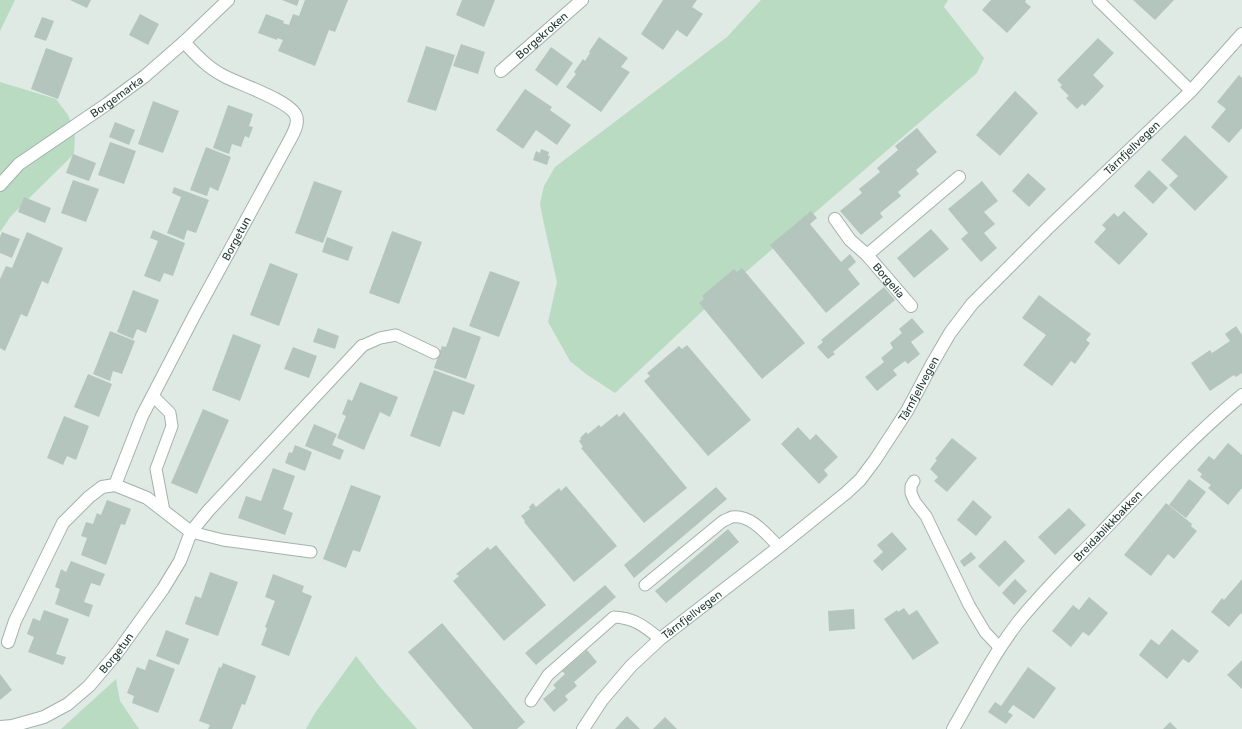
<svg xmlns="http://www.w3.org/2000/svg" width="1242" height="729" font-family="Rubik,sans-serif">
<style>
.green{fill:#b8dbc2}
.building{fill:#b4c5be}
.lines{fill:none;stroke-linecap:round;stroke-linejoin:round}
.lane-casing{stroke:#a2b2ac;stroke-width:13}
.street-casing{stroke:#a2b2ac;stroke-width:14}
.lane{stroke:#fff;stroke-width:11}
.street{stroke:#fff;stroke-width:12}
.labels{text-anchor:middle;stroke-width:4;stroke-linejoin:round;paint-order:stroke}
.street-label{font-size:11px;fill:#203a34;stroke:#eff7f3}
</style>
<rect width="100%" height="100%" fill="#dfeae5"/>
<path class="green" d="M0,0H15L0,31Z
M761,0H948L944,7L984,58L977,73L726,289L615,393L586,374L570,361L548,322L557,282L544,224L540,204L544,186L555,167L727,37Z
M0,82L56,99L68,115L75,134L74,154L11,216L0,232Z
M356,656L380,687L417,729H306L315,713Z
M116,679L120,701L139,729H61Z"/>
<path class="building" d="M70,0H91L87,8Z
M282,0H299L297,6Z
M305,0H348L335,32L329,30L315,66L278,51L283,40L277,38V40L258,33L266,14L284,21L283,23L289,25L293,14L299,16Z
M462,0H495L484,27L456,15Z
M663,0H697L692,7L703,14L687,37L677,30L663,50L641,34Z
M991,0H1026L1025,2L1031,7L1007,33L982,10Z
M1133,0H1174L1155,20Z
M140,14L159,24L148,45L129,35Z
M42,17L54,21L46,41L34,37Z
M599,37L628,58L621,67L630,72L601,112L566,87L576,74L574,72L583,59L585,61L590,53L589,52Z
M1098,38L1114,53L1093,75L1104,86L1085,106L1082,104L1077,109L1066,98L1069,96L1060,87L1062,85L1057,80Z
M461,44L485,52L478,74L453,66Z
M426,46L455,55L436,111L407,102Z
M551,47L573,63L557,86L535,70Z
M46,48L73,58L58,99L31,89Z
M1239,75L1242,78V128L1229,143L1211,127L1226,109L1217,102Z
M525,89L552,107L550,110L571,125L557,145L536,130L523,149L496,130Z
M1015,91L1038,113L1000,156L976,135Z
M153,101L179,111L163,153L138,144Z
M228,105L253,114L249,126L253,127L249,138L245,136L241,147L232,144L229,154L213,148Z
M115,122L135,130L129,145L109,137Z
M917,128L937,152L916,170L919,174L898,192L901,196L880,213L883,217L861,235L840,211L862,193L859,189L880,172L877,168L898,150L895,146Z
M1185,135L1228,177L1195,211L1169,185L1178,176L1161,160Z
M110,142L136,151L124,184L98,175Z
M206,147L231,157L218,191L210,187L207,196L190,190Z
M541,149L549,152L548,156H550L547,165L533,160L536,151L540,153Z
M73,154L96,163L89,181L66,173Z
M1149,170L1168,188L1153,204L1134,186Z
M1028,173L1046,189L1029,207L1012,191Z
M73,180L99,189L86,222L61,213Z
M314,181L342,191L323,243L295,233Z
M982,181L998,201L984,212L995,224L984,233L997,248L981,262L961,239L968,233L948,209Z
M174,187L209,200L196,233L187,230L184,240L167,233L181,197L172,193Z
M24,197L51,208L45,223L18,212Z
M811,211L817,218L810,224L841,262L850,254L856,262L848,269L860,284L826,313L770,245Z
M1124,211L1148,234L1119,265L1094,242L1106,229L1102,225L1114,213L1118,217Z
M931,229L949,249L914,278L897,258Z
M153,230L185,243L173,276L164,273L160,282L144,276L158,241L150,238Z
M392,231L422,242L399,304L369,293Z
M2,232L20,239L12,258L0,253V237Z
M27,232L63,248L48,284L42,281L27,317L21,314L5,351L0,348V279L6,266L12,268Z
M327,237L353,247L348,261L322,252Z
M270,263L298,274L279,326L250,315Z
M742,268L805,343L762,379L699,303L704,299L702,296L734,269L737,272Z
M490,271L520,282L499,337L469,326Z
M884,287L895,300L833,352L835,354L828,359L817,347L823,342L821,340Z
M133,290L159,300L146,333L137,329L133,339L117,332Z
M1039,295L1091,334L1086,340L1090,343L1075,364L1071,361L1052,386L1023,365L1046,335L1022,318Z
M912,318L924,332L911,342L920,354L908,364L905,361L893,370L897,375L877,391L865,377L884,362L881,358L893,348L890,343L902,333L899,329Z
M1236,326L1242,335V373L1236,377L1234,375L1210,391L1191,363L1210,350L1212,353L1230,341L1225,334Z
M453,327L481,337L466,379L434,368L442,346L446,347Z
M318,328L339,336L335,349L313,342Z
M110,331L135,341L122,374L113,371L110,381L93,374Z
M233,334L261,345L240,401L212,390Z
M687,345L751,420L708,456L644,381L650,376L647,373L679,346L682,349Z
M293,347L317,356L309,378L284,369Z
M434,370L475,385L464,415L453,411L440,447L410,436Z
M88,374L112,384L99,417L74,407Z
M360,382L398,397L390,417L380,412L364,450L337,438L346,416L342,414L348,399L352,401Z
M203,409L229,420L197,494L171,483Z
M624,412L687,488L644,523L581,448L583,447L579,441L581,439L580,438L586,432L588,434L599,425L601,427L617,414L619,417Z
M64,416L89,426L76,460L67,456L63,465L47,458Z
M314,424L337,434L332,445L344,450L340,460L305,446Z
M798,427L810,440L816,434L838,457L824,470L828,475L819,484L781,444Z
M952,438L977,458L947,492L934,481L938,477L930,469L937,460L935,459Z
M1228,443L1242,455V488L1228,505L1208,488L1211,485L1200,477L1202,474L1197,470L1209,456L1214,460Z
M295,445L312,452L305,471L285,463L289,452L292,453Z
M273,468L295,476L283,509L293,513L285,535L238,518L246,496L261,501Z
M1189,479L1206,492L1186,518L1169,505Z
M351,485L381,496L360,552L353,550L346,568L323,559Z
M566,486L617,546L574,582L524,522L525,521L521,516L530,509L529,507L533,503L536,507L559,488L561,491Z
M716,487L727,499L634,578L624,565Z
M107,500L131,509L125,525L121,524L106,565L81,555L87,538L81,536L86,522L93,524L97,513L101,515Z
M973,500L992,517L976,536L957,520Z
M1166,503L1192,524L1191,526L1197,531L1174,559L1168,554L1151,576L1124,555Z
M1069,508L1086,525L1055,555L1038,537Z
M728,529L739,542L666,603L655,591Z
M892,532L907,549L882,571L873,561L883,552L877,545Z
M1005,540L1025,561L999,587L978,566Z
M496,545L546,605L504,641L453,581L459,576L456,574L488,547L490,550Z
M971,552L976,558L964,567L960,561Z
M71,561L105,574L100,586L91,583L84,602L93,605L89,617L55,604L60,589L55,587L61,569L66,572Z
M210,572L238,582L218,636L185,624L195,596L201,598Z
M273,574L304,586L302,592L312,596L289,656L261,645L267,628L265,627L275,601L265,597Z
M1015,579L1027,591L1014,605L1002,593Z
M1242,579V615L1241,613L1229,627L1211,612L1222,598L1224,600Z
M605,585L616,597L536,665L525,653Z
M1089,597L1108,613L1089,636L1083,632L1071,647L1052,631L1073,605L1079,610Z
M904,608L909,615L917,610L939,643L913,660L884,619L897,610L898,612Z
M854,609L855,629L829,631L828,611Z
M44,610L69,619L56,654L66,657L63,665L28,652L34,637L27,634L33,618L40,621Z
M442,623L525,722L517,729H473L408,652Z
M1172,629L1199,651L1189,663L1183,659L1167,679L1139,655L1151,639L1159,645Z
M166,630L189,639L179,665L156,656Z
M587,650L597,662L574,682L577,686L565,696L568,700L554,712L543,699L556,688L553,685L565,674L562,671Z
M149,659L175,669L158,713L132,703L134,696L127,693L137,667L145,670Z
M1242,660V689L1227,675Z
M223,663L256,676L245,705L242,704L232,729H208L210,725L199,721L219,667L221,668Z
M1028,667L1056,688L1034,719L1013,705L1008,712L1013,715L1006,724L988,712L995,702L1001,706Z
M0,674L12,690L0,700Z
M627,716L640,729H615Z
M665,717L677,729H653Z
M1170,722L1177,729H1163Z"/>
<g class="lines">
<g class="lane-casing">
<path id="lane" d="M1098,0L1191,91
M362,346L380,338L396,335L434,353
M153,396L170,413L172,426L156,469L164,511
M914,481L911,486V493L915,502L926,516L969,605L985,632L1000,648
M191,532L223,540L311,552
M645,585L723,521C726,520 729,518 732,517C751,514 767,535 779,547
M531,701L548,675L614,617C635,618 645,627 660,639"/>
</g>
<g class="street-casing">
<g id="street">
<path id="s1" d="M501,71L582,0"/>
<path id="s2" d="M0,185L19,164L107,104L145,76L184,42L228,0"/>
<path id="s3" d="M835,219L850,240L867,255L911,306"/>
<path d="M867,255L959,177"/>
<path id="s4" d="M115,485L142,416L195,314L286,147C290,139 300,125 296,116C291,101 239,84 224,76C208,68 196,55 184,42"/>
<path d="M8,642L15,621L63,523L89,497L102,487L115,485L147,498L191,532"/>
<path id="s5" d="M0,727L12,726L44,717L68,704L89,686L117,653L163,589L180,561L191,532L208,511L362,346"/>
<path id="s6" d="M583,729L602,700L631,666L660,639L779,547L846,493L860,480L875,460L907,411L932,364L950,333L972,304L1049,227L1191,91L1242,34"/>
<path id="s7" d="M953,729C974,693 993,654 1019,621C1044,590 1072,563 1100,534C1146,486 1191,438 1242,395"/>
</g>
</g>
<use href="#lane" class="lane"/>
<use href="#street" class="street"/>
</g>
<g class="labels">
<g class="street-label">
<text dy="4" stroke="none"><textPath href="#s1" startOffset="54">Borgekroken</textPath></text>
<text dy="4" stroke="none"><textPath href="#s2" startOffset="147">Borgemarka</textPath></text>
<text dy="4" stroke="none"><textPath href="#s6" startOffset="807">Tårnfjellvegen</textPath></text>
<text dy="4" stroke="none"><textPath href="#s4" startOffset="275">Borgetun</textPath></text>
<text dy="4" stroke="none"><textPath href="#s3" startOffset="82">Borgelia</textPath></text>
<text dy="4" stroke="none"><textPath href="#s6" startOffset="483">Tårnfjellvegen</textPath></text>
<text dy="4" stroke="none"><textPath href="#s7" startOffset="257">Breidablikkbakken</textPath></text>
<text dy="4" stroke="none"><textPath href="#s6" startOffset="159">Tårnfjellvegen</textPath></text>
<text dy="4" stroke="none"><textPath href="#s5" startOffset="143">Borgetun</textPath></text>
</g>
</g>
</svg>
